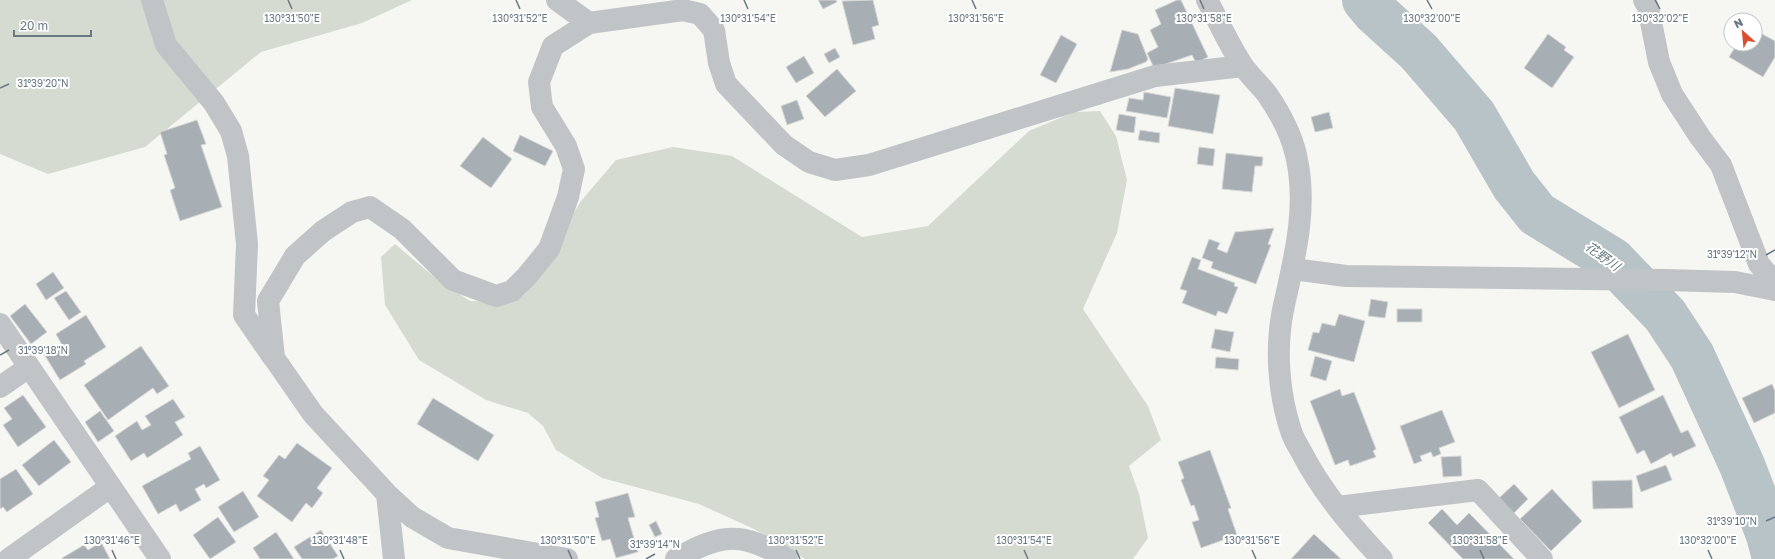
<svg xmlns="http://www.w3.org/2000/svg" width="1775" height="559" font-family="'Golos Text','Noto Sans JP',sans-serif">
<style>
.green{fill:#d6dbd2}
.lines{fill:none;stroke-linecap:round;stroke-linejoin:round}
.river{stroke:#b7c3c7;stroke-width:46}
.building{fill:#a7afb4;stroke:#d8d8d6}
.minor{stroke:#c0c4c7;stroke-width:22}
.ticks{fill:none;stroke:#677883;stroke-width:1.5}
.labels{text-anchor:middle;stroke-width:4;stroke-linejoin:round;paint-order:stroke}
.water-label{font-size:13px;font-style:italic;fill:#63797f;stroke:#fff}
.ticks-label{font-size:10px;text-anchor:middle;fill:#677883;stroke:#fff;stroke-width:4;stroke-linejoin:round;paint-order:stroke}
</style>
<rect width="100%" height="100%" fill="#f6f6f3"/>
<path class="green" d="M0,0H412L362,23L261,52L145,147L48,174L0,154Z
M1100,111L1116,136L1127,180L1117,233L1083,309L1148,406L1161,440L1129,466L1139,494L1148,538L1133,559H805L754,529L699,504L602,478L556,450L543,426L528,413L486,400L419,360L385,305L381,257L395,244L439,281L470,301L511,302L525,294L581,201L616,160L673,147L732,156L862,237L928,226L1029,131L1074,112Z"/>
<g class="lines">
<path class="river" d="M1365,0L1375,12L1419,52L1474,116L1514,185L1537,214L1612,260L1665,315L1692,356L1742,465L1769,535L1775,558"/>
</g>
<path class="building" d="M818,0H836L837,2L823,9Z
M873,0L879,25L872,27L875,39L853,45L842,1Z
M1177,0H1181L1208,57L1196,63L1192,55L1154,68L1147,53L1158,47L1150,30L1161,24L1155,10Z
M1122,30L1138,34L1148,59L1146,62L1128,69L1110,72Z
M1755,30L1775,41V57L1763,77L1729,57L1737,44H1755Z
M1548,34L1566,47L1564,50L1574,57L1552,88L1524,68Z
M1061,35L1077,44L1056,83L1040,75Z
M835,48L840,57L829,63L824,54Z
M804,56L814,73L796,83L786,67Z
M837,69L856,91L825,117L806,96Z
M1175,88L1220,95L1213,134L1168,126Z
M1144,92L1171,97L1167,118L1126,111L1129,98L1143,100Z
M797,100L804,119L787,125L781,106Z
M1329,112L1333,128L1315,132L1311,117Z
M1119,114L1136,117L1134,133L1116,130Z
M197,120L206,144L201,145L222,207L180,221L170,190L175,188L164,155L167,154L160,132Z
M1140,130L1160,133L1159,143L1138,140Z
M520,135L553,151L545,166L513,151Z
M483,137L512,159L491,188L460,166Z
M1199,147L1215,149L1213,166L1197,164Z
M1226,153L1263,157L1262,166H1255L1252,192L1222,189Z
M1274,228L1268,244L1271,245L1256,284L1211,268L1213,262L1202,258L1209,239L1220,243L1217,249L1227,253L1235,232Z
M1192,257L1201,260L1198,269L1235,283L1234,286L1238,287L1227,314L1218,311L1216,316L1182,303L1187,291L1180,289Z
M53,272L64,288L46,300L36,284Z
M66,291L81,312L69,320L54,298Z
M1371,299L1388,302L1385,318L1368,316Z
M25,304L47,332L31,344L10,316Z
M1397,309H1422V322H1397Z
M1339,314L1365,321L1354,362L1308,350L1313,332L1319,333L1322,323L1335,326Z
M86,315L106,347L84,361L86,364L60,380L42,351L52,344L55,349L62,345L56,334Z
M1215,329L1234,332L1230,352L1211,348Z
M1628,334L1655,390L1619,408L1591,352Z
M141,346L169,386L157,394L153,388L108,420L84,385Z
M1315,356L1332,361L1326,381L1310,376Z
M1216,357L1239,359L1238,370L1215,368Z
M1772,384L1775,391V413L1754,423L1742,398Z
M1340,389L1342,396L1354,392L1376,449L1373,451L1376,457L1350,466L1348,460L1335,465L1310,401Z
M23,395L46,427L18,447L3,425L12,419L4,408Z
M1663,395L1681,433L1688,430L1696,446L1673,457L1671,453L1651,464L1644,450L1637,454L1619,417Z
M433,398L494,435L478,461L417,424Z
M173,399L185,417L175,422L183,435L147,458L144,453L131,461L115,436L137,421L142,430L151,425L145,416Z
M1442,410L1455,442L1439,448L1441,454L1433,457L1431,452L1420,456L1422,461L1414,464L1400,426Z
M100,411L114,431L98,442L85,422Z
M54,440L71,462L39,486L22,465Z
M297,443L332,468L317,488L323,493L312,508L306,503L292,522L257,496L269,480L263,476L279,455L285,459Z
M200,446L220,480L206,488L204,484L195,489L201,500L180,512L176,504L158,514L142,486L191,459L188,453Z
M1210,450L1231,508L1228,509L1237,535L1201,548L1192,522L1199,520L1194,505L1191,506L1181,480L1184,478L1178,462Z
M1461,456L1462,476L1443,477L1441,457Z
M1666,465L1672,480L1641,492L1636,476Z
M16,469L33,494L7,512L3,507L0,509V479Z
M1632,480L1633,508L1593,509L1592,481Z
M1514,484L1528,499L1514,513L1499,498Z
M1552,489L1582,521L1551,551L1520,519Z
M243,491L259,517L234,532L218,507Z
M628,493L635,517L628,518L638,552L616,558L610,539L602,541L595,518L599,517L595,502Z
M1442,509L1457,525L1469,513L1514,559H1463L1428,523Z
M218,517L236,542L210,559L193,535Z
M656,521L662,534L655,537L649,525Z
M321,530L338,556L333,559H302L294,547Z
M276,532L294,559H260L253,548Z
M1314,534L1341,559H1291Z
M101,542L110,559H63L62,558L84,545L88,550Z"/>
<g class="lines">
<path class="minor" d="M152,0L166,45L214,103L231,131L238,156L247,244L244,315L273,357
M557,0L589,23
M1207,0C1219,22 1229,45 1243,66C1250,76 1259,84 1267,94C1280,113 1291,133 1296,155C1308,206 1295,256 1284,305C1275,345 1278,392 1291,431C1293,438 1298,446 1302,453C1322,492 1352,527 1382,559
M1644,0L1648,7L1659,62L1672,94L1700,137L1721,165L1759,264L1775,283
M1293,269L1346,276L1666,280L1735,282L1775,290
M0,324L160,559
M0,387L29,367
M387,494L394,559
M1337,507L1478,490L1542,559
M9,559L110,487
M567,559L448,538L412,517L387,494L313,414L274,358L268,301L295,256L323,231L352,212L370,207L402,229L453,280L496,296L512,291L527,276L549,249L568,197L574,169L566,146L542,107L539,82L553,46L589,23L683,10L700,14L714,30L719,63L726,84L784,145L809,162L835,170L869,165L1155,76L1243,66
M676,559C721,533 742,531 787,559"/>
</g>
<path class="ticks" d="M288,0L292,9M516,0L520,9M744,0L748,9M972,0L976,9M1200,0L1204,9M1427,0L1432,9M1655,0L1660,9M0,88L9,84M1766,255L1775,250M0,355L9,350M1766,521L1775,517M112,550L116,559M340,550L344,559M568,550L572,559M796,550L800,559M1024,550L1028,559M1252,550L1256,559M1480,550L1484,559M1708,550L1712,559M646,559L655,554"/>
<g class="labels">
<g class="water-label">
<text transform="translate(1603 256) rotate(36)" y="5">花野川</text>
</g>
</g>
<g class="ticks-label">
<text x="292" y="22">130°31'50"E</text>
<text x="520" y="22">130°31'52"E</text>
<text x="748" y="22">130°31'54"E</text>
<text x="976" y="22">130°31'56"E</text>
<text x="1204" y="22">130°31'58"E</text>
<text x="1432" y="22">130°32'00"E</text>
<text x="1660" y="22">130°32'02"E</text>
<text x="43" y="87">31°39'20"N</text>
<text x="1732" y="258">31°39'12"N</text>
<text x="43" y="354">31°39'18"N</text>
<text x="1732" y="525">31°39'10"N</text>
<text x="112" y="544">130°31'46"E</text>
<text x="340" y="544">130°31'48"E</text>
<text x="568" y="544">130°31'50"E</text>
<text x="796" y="544">130°31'52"E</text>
<text x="1024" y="544">130°31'54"E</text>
<text x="1252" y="544">130°31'56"E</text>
<text x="1480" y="544">130°31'58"E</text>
<text x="1708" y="544">130°32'00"E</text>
<text x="655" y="548">31°39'14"N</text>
</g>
<g transform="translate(1743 32) rotate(333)"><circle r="19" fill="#ffffff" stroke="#c2c9cd"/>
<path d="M0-3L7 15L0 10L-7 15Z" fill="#da4f2f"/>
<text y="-6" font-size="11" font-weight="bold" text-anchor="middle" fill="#677883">N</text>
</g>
<path d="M14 30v6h77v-6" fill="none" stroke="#677883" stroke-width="2"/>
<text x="20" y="30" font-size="12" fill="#677883" stroke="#ffffff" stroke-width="3" paint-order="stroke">20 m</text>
</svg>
